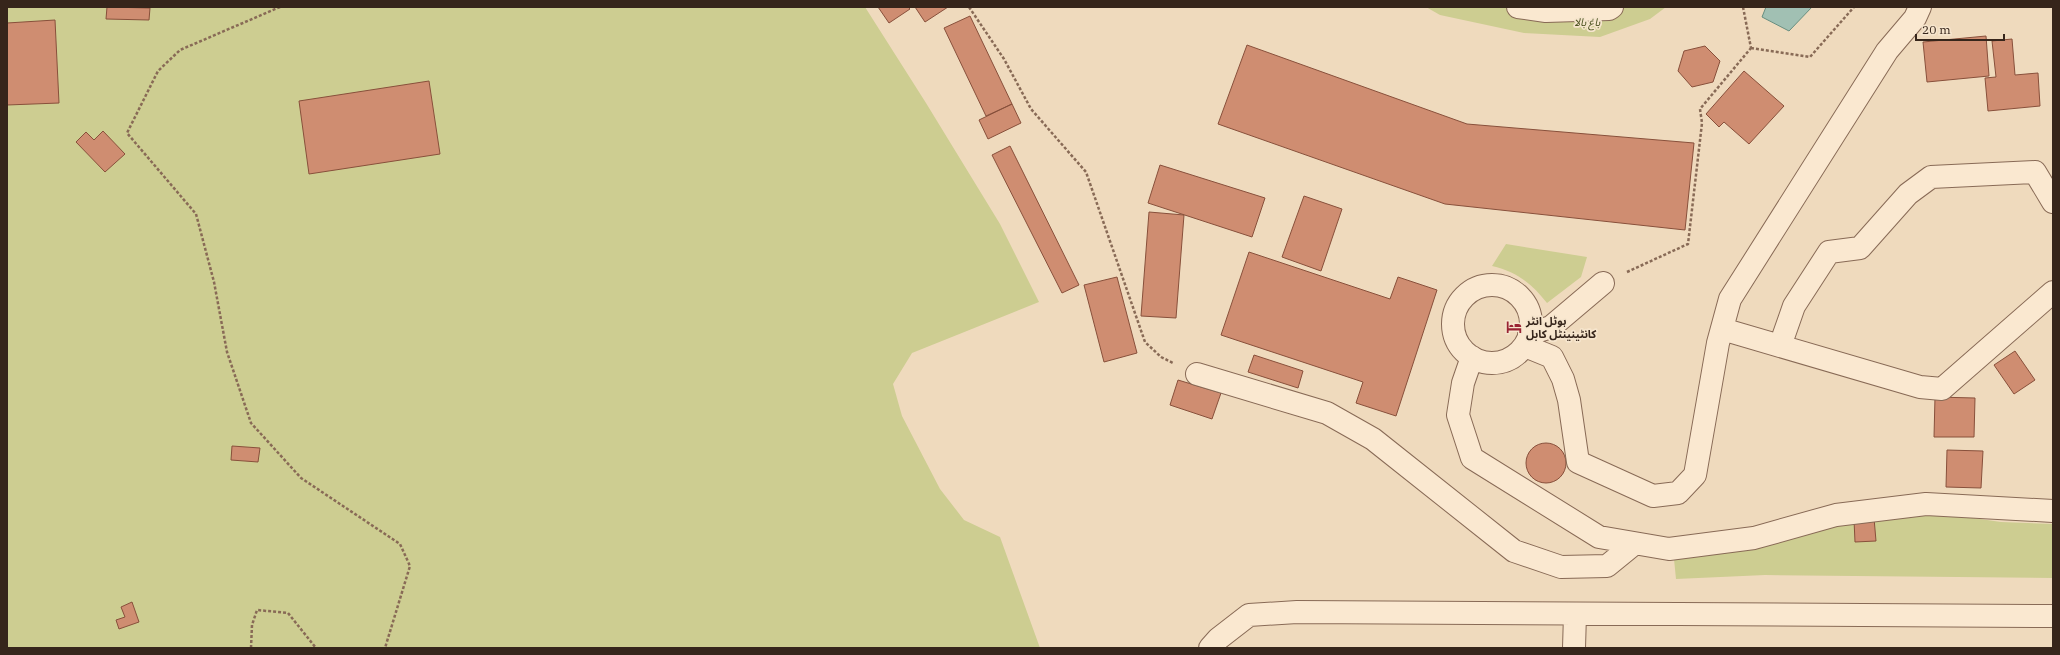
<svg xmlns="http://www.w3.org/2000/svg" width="2060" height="655" font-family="'IBM Plex Serif','Noto Sans Arabic',serif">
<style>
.green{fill:#cdcd91}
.water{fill:#a1c0b3;stroke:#688e80}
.building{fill:#cf8d71;stroke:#88503b}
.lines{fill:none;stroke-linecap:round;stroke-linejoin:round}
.minor-casing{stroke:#886a56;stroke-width:24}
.path{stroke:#886a56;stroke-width:2.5;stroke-dasharray:3 2;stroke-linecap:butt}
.minor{stroke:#fae8d0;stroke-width:22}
.labels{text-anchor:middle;stroke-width:3.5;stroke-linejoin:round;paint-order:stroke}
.park-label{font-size:11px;font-style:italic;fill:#4d5421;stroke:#f6e5cd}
.poi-label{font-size:11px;font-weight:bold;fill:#36251b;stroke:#f6e5cd;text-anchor:start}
</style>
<rect width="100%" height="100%" fill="#efdabd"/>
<path class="green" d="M7,7H865L926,103L1000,224L1039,302L912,353L893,384L902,416L940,489L964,520L1000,537L1040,648H7Z
M1426,7H1666L1650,19L1600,37L1524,33L1440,15Z
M1506,244L1587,257L1581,277L1547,303C1531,283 1517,272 1492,266Z
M1860,514L1952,515L2001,522L2053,524V578L1765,575L1676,579L1674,559Z"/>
<path class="water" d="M1766,7H1812L1789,31L1762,17Z"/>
<path class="building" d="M107,7L150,8L149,20L106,19Z
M878,7H908L910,9L889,23Z
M915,7H948L925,22Z
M970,16L1012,104L986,116L944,28Z
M55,20L59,103L7,105V23Z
M1986,36L1989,76L1927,82L1923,42Z
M2012,39L2015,75L2038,73L2040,106L1988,111L1985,78L1996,77L1992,41Z
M1247,45L1467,124L1694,143L1685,230L1445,204L1218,124Z
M1705,46L1720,61L1713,82L1692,87L1678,71L1684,51Z
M1744,71L1784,106L1749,144L1724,122L1719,127L1706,114Z
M429,81L440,154L309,174L299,101Z
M1012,104L1021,123L988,139L979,120Z
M103,131L125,154L105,172L76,142L86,132L94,140Z
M1010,146L1079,285L1062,293L992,155Z
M1160,165L1265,198L1252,237L1148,203Z
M1304,196L1342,209L1321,271L1282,257Z
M1149,212L1184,215L1176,318L1141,316Z
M1249,252L1390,299L1398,277L1437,290L1396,416L1356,403L1363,382L1221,335Z
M1117,277L1137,353L1104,362L1084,285Z
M2015,351L2035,380L2014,394L1994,365Z
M1254,355L1303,371L1298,388L1248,372Z
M1178,380L1221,393L1212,419L1170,405Z
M1935,397L1975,398L1974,437H1934Z
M1526 463a20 20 0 1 1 40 0a20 20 0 1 1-40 0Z
M232,446L260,448L258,462L231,460Z
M1947,450L1983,451L1981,488L1946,487Z
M1874,518L1876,541L1855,542L1854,520Z
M132,602L139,622L119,629L116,620L125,617L121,607Z"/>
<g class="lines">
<g class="minor-casing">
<path id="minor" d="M1518,7L1546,11L1609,9L1612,7
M1453 324a39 39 0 1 1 78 0a39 39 0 1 1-78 0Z
M1722,329L1920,387L1942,389L2053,292
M1529,334L1551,327L1603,283
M1525,346L1552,357L1563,379L1569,400L1578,462L1653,496L1678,493L1695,475L1718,343L1730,299L1887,51L1915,18L1920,7
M1780,346L1794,306L1829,252L1860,248L1908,194L1931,177L2035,172L2053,202
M1472,357L1463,383L1458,415L1472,458L1599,537L1669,549L1754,538L1836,515L1926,504L2053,511
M1197,374L1327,413L1373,439L1514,551L1561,567L1607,566L1634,544
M1210,648L1218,639L1249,615L1297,612L2053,616
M1574,648L1575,614"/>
</g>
<path class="path" d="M280,7L180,50L158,71L127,133L196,214L214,282L227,352L251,423L301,478L400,544L410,566L385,648
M969,7L1004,59L1031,109L1086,172L1145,342L1161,357L1173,363
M1743,7L1751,48
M1751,48L1810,57L1854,7
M1627,272L1688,244L1702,123L1700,109L1751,48
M251,648L252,625L257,610L288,613L316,648"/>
<use href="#minor" class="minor"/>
</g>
<defs>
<g id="hotel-bare" transform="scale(1.2)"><path d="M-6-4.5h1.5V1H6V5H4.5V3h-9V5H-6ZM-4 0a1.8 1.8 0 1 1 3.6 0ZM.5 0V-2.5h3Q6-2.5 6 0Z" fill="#992333" stroke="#f6e5cd" stroke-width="2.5" paint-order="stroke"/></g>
</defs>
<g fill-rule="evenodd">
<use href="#hotel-bare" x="1514" y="327"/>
</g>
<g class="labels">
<g class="park-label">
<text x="1587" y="26">باغ بالا</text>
</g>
<g class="poi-label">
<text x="1526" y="325">ہوٹل انٹر<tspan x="1526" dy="13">کانٹینینٹل کابل</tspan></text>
</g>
</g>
<rect width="2060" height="655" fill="none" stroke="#36251b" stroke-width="16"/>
<path d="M1916 34v6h88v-6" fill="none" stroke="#36251b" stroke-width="2"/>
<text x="1922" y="34" font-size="12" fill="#36251b" stroke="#f6e5cd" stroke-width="3" paint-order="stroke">20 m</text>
</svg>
